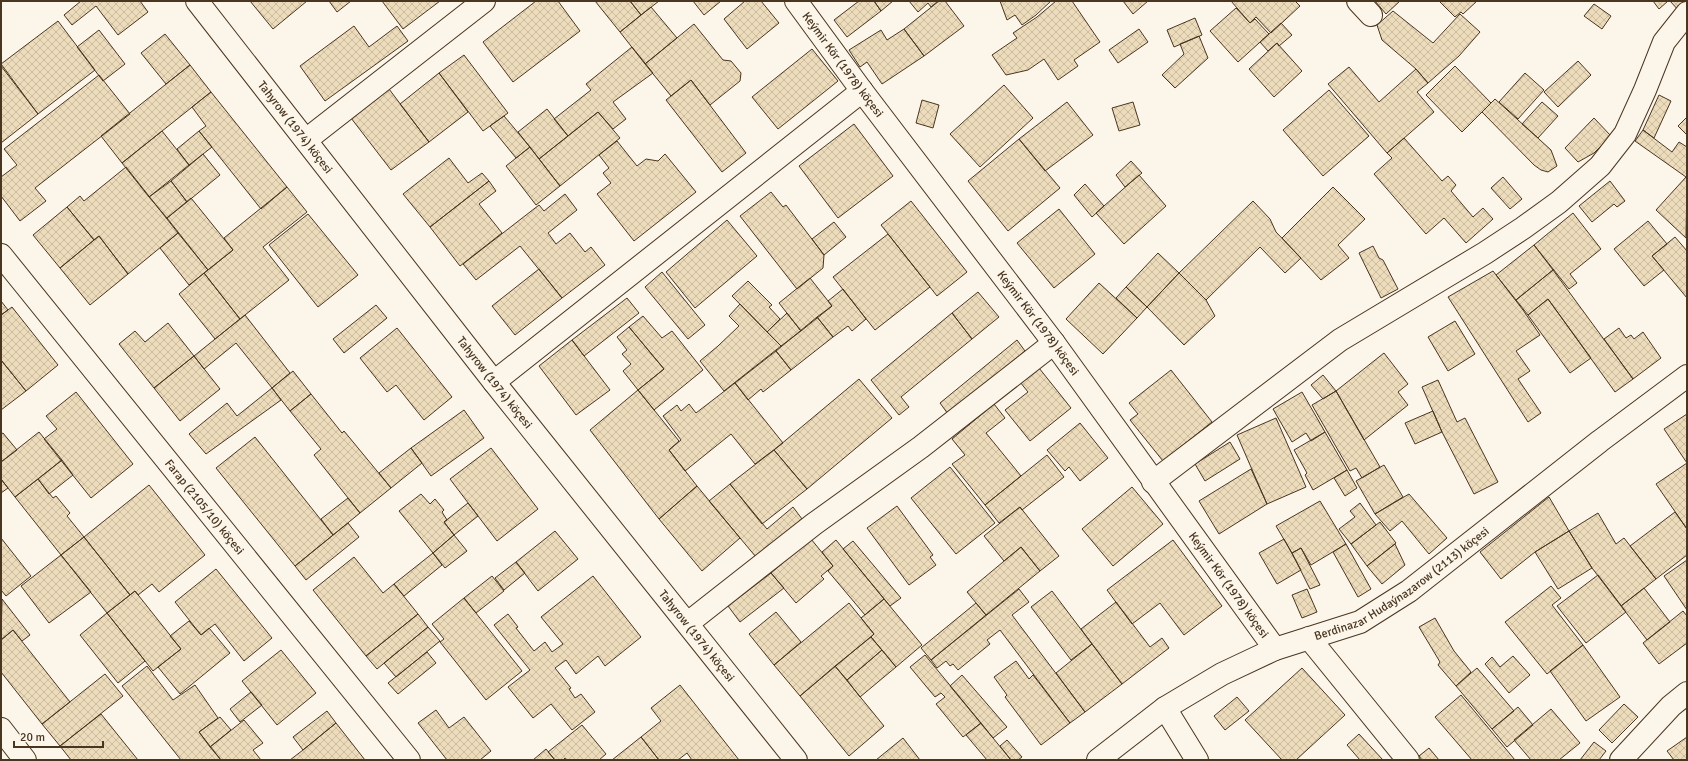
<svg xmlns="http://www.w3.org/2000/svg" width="1688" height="761" font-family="Signika,sans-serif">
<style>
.building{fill:url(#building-cross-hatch);stroke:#4a3520}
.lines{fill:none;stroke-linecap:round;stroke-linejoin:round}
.minor-casing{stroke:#4a3520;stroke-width:24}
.minor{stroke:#fbf6e9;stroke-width:22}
.labels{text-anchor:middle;stroke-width:3;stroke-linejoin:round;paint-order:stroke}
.street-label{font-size:12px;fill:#4a3520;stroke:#fbf6e9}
</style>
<defs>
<pattern id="building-cross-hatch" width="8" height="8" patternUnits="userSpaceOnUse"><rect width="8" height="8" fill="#ecdcbc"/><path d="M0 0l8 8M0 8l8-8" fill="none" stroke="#ccbda1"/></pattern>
</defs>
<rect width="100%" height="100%" fill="#fbf6e9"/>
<path class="building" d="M81,1H140L148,12L118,35L96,6L72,25L64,15Z
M250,1H307L273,29Z
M329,1H351L337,12Z
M382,1H440L403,29Z
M536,1H558L580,31L513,82L483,42Z
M595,1H630L641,15L620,32Z
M630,1H659L641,15Z
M693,1H721L704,15Z
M745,1H761L779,23L747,49L724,19Z
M859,1H874L881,11L847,37L834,20Z
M874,1H893L881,11Z
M909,1H938L931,7L928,3L918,12Z
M939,1H945L964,26L924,56L904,29Z
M1000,1H1051L1036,15L1022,25L1015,15L1007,20Z
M1056,1H1072L1100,42L1074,60L1078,66L1058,80L1044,59L1028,70L1006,75L992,55L1017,38L1013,33L1037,17Z
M1123,1H1148L1133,14Z
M1231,1H1295L1300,6L1271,33L1256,17L1250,23Z
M1375,1H1400L1386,14Z
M1439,1H1477L1463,14L1461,12L1455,17Z
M1653,1H1668L1659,9Z
M1670,1H1687V4L1680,12Z
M1594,4L1611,16L1602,29L1584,16Z
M651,7L677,38L645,64L620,32Z
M1236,8L1250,23L1255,19L1269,34L1238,62L1210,31Z
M1393,11L1433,43L1460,14L1480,32L1459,56L1428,83L1416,69L1382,40L1377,25Z
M1195,18L1202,35L1174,47L1167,30Z
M58,21L95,70L38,114L1,64Z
M1281,23L1292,35L1279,46L1277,43L1268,51L1260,42Z
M694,24L723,60L731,61L741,73L740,81L710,105L691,80L671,96L645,64Z
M354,26L369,47L397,26L408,41L325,101L300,66Z
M904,29L924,56L882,84L867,62L860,67L849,50L881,30L887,40Z
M1139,29L1148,42L1118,63L1109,50Z
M99,30L125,64L103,81L77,47Z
M165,34L190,65L166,84L141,53Z
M1199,36L1208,58L1175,88L1162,75L1184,54L1180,44Z
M1277,43L1302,71L1274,97L1249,69Z
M632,47L653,73L613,102L626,119L613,129L598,112L568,136L554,119L591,90L586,84Z
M812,49L838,81L778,129L752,97Z
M464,55L508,113L483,131L439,73Z
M1578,61L1591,75L1558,107L1544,92Z
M190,65L211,92L122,163L101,136Z
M1,66L38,114L1,143Z
M1455,66L1491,103L1462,132L1426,95Z
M1349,67L1379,102L1416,69L1428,83L1417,92L1434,112L1387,153L1328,84Z
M439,73L468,112L429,142L400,104Z
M1525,73L1544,90L1518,119L1499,102Z
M99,75L130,114L35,188L46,201L20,221L1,196V177L17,165L4,149Z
M691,80L746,153L722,172L666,100Z
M1004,85L1033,118L980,167L950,134Z
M389,89L429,142L391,170L351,118Z
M1329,90L1369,136L1323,176L1283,130Z
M211,92L287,187L261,209L199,131L206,126L192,107Z
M1659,95L1671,101L1654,138L1643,130Z
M1495,99L1551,150L1557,166L1548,172L1541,170L1534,165L1482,112Z
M922,100L939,105L933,128L916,123Z
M1067,102L1093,135L1045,171L1019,139Z
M1133,102L1140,125L1119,131L1112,108Z
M1542,102L1558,116L1538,138L1522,124Z
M547,109L568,136L539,159L518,132Z
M598,112L620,138L560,186L539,159Z
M504,116L530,147L516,158L490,126Z
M1687,117V135L1678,126Z
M1594,118L1611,136L1594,153L1578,162L1565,148Z
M854,124L893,176L838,218L799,166Z
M1643,130L1672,152L1679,142L1687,147V176L1686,177L1635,141Z
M162,131L189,165L149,197L122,163Z
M199,131L212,147L189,165L177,149Z
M1404,138L1442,181L1448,176L1456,185L1451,191L1473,217L1483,208L1493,219L1466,243L1444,218L1426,234L1374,174L1392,158L1387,153Z
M1019,139L1060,188L1008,231L968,181Z
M617,141L637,166L646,159L658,161L665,154L696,192L634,241L597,194L611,183L603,173L609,168L599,155Z
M530,147L560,186L536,205L506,166Z
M203,154L220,175L187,202L171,181Z
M449,158L468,183L482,173L489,181L430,227L403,194Z
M1131,161L1142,173L1125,187L1116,175Z
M126,167L178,233L128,274L99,236L94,240L67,207L80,196L84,201Z
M1139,175L1166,206L1124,244L1096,213Z
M1503,177L1522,199L1510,209L1491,188Z
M1686,177L1687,179L1686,238L1656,210Z
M171,181L187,202L167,218L149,197Z
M489,181L496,191L479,204L502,233L460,266L430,227Z
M1610,181L1625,201L1617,207L1614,204L1592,222L1579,206Z
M1085,184L1104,206L1092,217L1074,195Z
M287,187L307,212L263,247L289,280L240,319L204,273L233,250L224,238Z
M1333,187L1365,219L1338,245L1349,258L1321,280L1282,238Z
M771,192L783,207L786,205L824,255L823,268L797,289L740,216Z
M565,194L577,210L548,233L556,244L570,233L585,252L591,247L605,265L562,298L520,246L476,280L463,264L539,205L544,211Z
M191,198L233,250L208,270L167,218Z
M911,201L967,272L937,296L881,225Z
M1253,201L1270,219L1276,232L1301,258L1285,273L1260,247L1206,300L1179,273Z
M67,207L94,240L60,268L33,235Z
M1059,209L1095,254L1054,288L1017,243Z
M1573,213L1601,249L1570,274L1577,283L1569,289L1534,245Z
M308,214L358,275L318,307L269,245Z
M727,220L757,256L695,308L666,272Z
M1648,221L1667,244L1652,256L1664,270L1644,286L1614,249Z
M834,222L846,237L824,255L812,239Z
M178,233L208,270L189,285L160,248Z
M888,234L930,287L875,330L833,277Z
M99,236L128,274L90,305L60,268Z
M1675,237L1687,251V298L1652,256Z
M1534,245L1553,270L1516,300L1496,275Z
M1373,246L1379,258L1383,260L1398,289L1381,298L1359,253Z
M1158,253L1179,273L1147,307L1126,287Z
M539,269L562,298L515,335L492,306Z
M1553,270L1633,379L1615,392L1548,299L1528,315L1516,300Z
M1493,271L1523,310L1540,335L1516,351L1530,371L1518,379L1541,413L1528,422L1448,297Z
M662,272L705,325L688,339L645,287Z
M204,273L240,319L215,339L179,294Z
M1179,273L1206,300L1215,316L1184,345L1147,307Z
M810,278L832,306L801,331L779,303Z
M748,281L772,305L769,307L780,319L767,332L732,296Z
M1099,283L1137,318L1103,354L1066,319Z
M1126,287L1147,307L1137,318L1116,298Z
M843,289L866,319L852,331L848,326L833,337L817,317L832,306L828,301Z
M978,292L999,317L972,339L952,313Z
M627,298L639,313L584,356L572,340Z
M1548,299L1591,358L1570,373L1528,315Z
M1,301L8,310L1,315Z
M740,304L781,346L724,391L700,361L718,346L739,326L729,316Z
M376,305L387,318L344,353L333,339Z
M12,307L58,365L26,391L1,360V315Z
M787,313L801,331L781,346L767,332Z
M952,313L972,339L901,397L909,407L899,415L871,380Z
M245,315L290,373L272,388L236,343L204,369L194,356Z
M643,316L662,338L672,331L703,370L654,410L638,390L664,369L629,327Z
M817,317L833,337L791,370L776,351Z
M1455,321L1475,354L1448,371L1428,337Z
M168,323L194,356L154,388L119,344L135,331L145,342Z
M629,327L664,369L638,390L623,371L631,364L622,354L627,350L617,337Z
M397,328L452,397L424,420L396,385L387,392L360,358Z
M1619,328L1626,338L1631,335L1634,339L1643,332L1661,358L1633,379L1604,339Z
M572,340L610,390L576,415L539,366Z
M1017,340L1025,351L948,414L940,403Z
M776,351L791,370L763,392L761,389L748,400L735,383Z
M1384,353L1408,384L1398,392L1408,405L1364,440L1336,391Z
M194,356L220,389L180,421L154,388Z
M1,360L26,391L1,410Z
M1039,368L1071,408L1030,441L1005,410L1028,392L1020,382Z
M1171,370L1212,422L1163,461L1130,420L1138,414L1129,403Z
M293,371L311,394L290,411L272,388Z
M1323,375L1336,391L1323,399L1311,385Z
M859,379L892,418L807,489L774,450Z
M1438,380L1457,422L1465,418L1498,482L1474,494L1442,432L1422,387Z
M735,383L783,443L755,464L731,434L685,471L669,450L681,440L663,416L677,405L681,411L689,404L696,413Z
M272,388L281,400L206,454L189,434L227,403L237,416Z
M638,390L679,441L669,450L697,486L659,519L590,430Z
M1336,391L1380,467L1362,478L1356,468L1350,471L1312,405Z
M76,392L133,464L91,498L44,439L57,429L46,416Z
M1302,392L1325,432L1311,441L1306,433L1292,442L1273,409Z
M311,394L342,433L344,431L391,488L360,513L314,455L321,449L290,411Z
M994,404L1005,418L986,433L1021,476L985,505L952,464L965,455L952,439Z
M464,410L484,438L431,476L411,448Z
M1433,411L1442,432L1415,444L1405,423Z
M1687,414V463L1664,429Z
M1276,418L1306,487L1267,504L1237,435Z
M1080,423L1108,458L1080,481L1069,467L1065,471L1047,450Z
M39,432L62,460L15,497L1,479V462Z
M1325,432L1347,470L1313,490L1305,475L1307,473L1294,450Z
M3,433L17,450L1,462V434Z
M255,437L333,535L295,566L216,468Z
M1230,442L1240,459L1205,481L1195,464Z
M411,448L422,463L391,488L379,473Z
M491,448L538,509L497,541L450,479Z
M774,450L807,489L762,524L730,484Z
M1047,455L1064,477L1022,510L1020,507L999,523L985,505Z
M62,460L73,475L49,494L38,479Z
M1687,463V529L1656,484Z
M1384,465L1403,497L1375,514L1356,481Z
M950,467L995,523L956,554L911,498Z
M1251,469L1267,504L1219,534L1199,501Z
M1347,470L1357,488L1345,496L1334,478Z
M1,479L8,488L1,493Z
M38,479L53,498L56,496L70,513L67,516L84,537L61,555L15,497Z
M730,484L767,529L793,507L802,519L756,557L709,501Z
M149,485L205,555L159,592L152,584L138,595L135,591L130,595L84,537Z
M697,486L740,538L702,571L659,519Z
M1132,487L1163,524L1113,566L1082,529Z
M421,494L430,504L435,499L444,510L442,512L447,520L444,522L454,535L433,553L399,511Z
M1409,494L1447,538L1429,554L1402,521L1390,531L1375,514Z
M1549,497L1569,531L1535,552L1501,579L1480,552Z
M348,498L360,513L333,535L321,519Z
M1320,501L1346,544L1311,565L1301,548L1292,553L1276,526Z
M468,503L478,516L454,535L444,522Z
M1360,503L1376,525L1351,544L1339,529L1355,517L1350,511Z
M897,506L933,555L930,557L936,565L909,585L867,528Z
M1020,507L1059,556L1040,571L1021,547L1004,561L984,536Z
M1675,512L1687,529V555L1656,579L1630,546Z
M1598,513L1616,544L1624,538L1656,579L1621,606L1592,568L1569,531Z
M1380,522L1396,543L1367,566L1351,544Z
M348,523L359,537L306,580L295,566Z
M555,531L578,559L538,591L516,562Z
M1569,531L1592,568L1558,589L1535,552Z
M454,535L467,551L445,568L433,553Z
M84,537L130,595L107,613L61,555Z
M1,538L31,576L6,596L1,590Z
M811,539L833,566L821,576L824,579L796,603L771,573Z
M1284,539L1301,570L1277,584L1259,553Z
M836,540L884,599L865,615L828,571L833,566L822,552Z
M1173,540L1222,606L1184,635L1160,603L1132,624L1107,590Z
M853,541L901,598L890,606L843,549Z
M1346,544L1371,589L1358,597L1333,552Z
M1395,544L1405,565L1382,584L1367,566Z
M1021,547L1040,571L986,615L967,592Z
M1301,548L1320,585L1310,589L1292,553Z
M433,553L442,565L404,596L394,584Z
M61,555L91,592L49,623L21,586Z
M354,557L383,593L394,584L418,614L366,656L313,590Z
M1687,560V610L1664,576Z
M516,562L525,573L504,590L495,578Z
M216,569L272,638L244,661L215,624L201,635L175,602Z
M771,573L784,588L740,622L728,606Z
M1598,575L1626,612L1586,643L1557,606Z
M492,576L504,591L476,613L464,598Z
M593,576L641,637L605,666L598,656L576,674L566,660L555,668L571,688L569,689L575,698L581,694L595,712L572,730L551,704L533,718L508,687L530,670L494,625L508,614L518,627L516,628L534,651L545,642L552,652L563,644L541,617Z
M1551,586L1561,598L1552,605L1583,645L1547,674L1505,622Z
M1644,588L1670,622L1647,640L1621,606Z
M1019,589L1029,602L1012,615L1085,712L1070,723L1000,630L987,640L990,644L958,670L953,664L950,666L946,661L937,668L931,660Z
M1307,589L1317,612L1302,618L1292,595Z
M135,591L181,649L153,671L107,613Z
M1052,591L1092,644L1071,660L1031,607Z
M464,598L522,671L486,700L440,642L444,639L432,624Z
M2,599L30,635L22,641L13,630L1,640Z
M884,599L922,645L896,667L871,637L874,634L861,618Z
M1116,602L1150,647L1162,638L1169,648L1122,684L1081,629Z
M849,603L874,634L800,696L774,665Z
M976,603L986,615L931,660L921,648Z
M1683,611L1687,616V643L1659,664L1643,643Z
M776,612L801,642L774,665L749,634Z
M107,613L145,661L118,683L80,635Z
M418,614L428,627L377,669L366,656Z
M1435,618L1454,651L1471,672L1456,686L1438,665L1440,662L1419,627Z
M189,621L201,635L209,628L230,653L180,694L158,667L181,649L170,636Z
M428,627L440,641L396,677L384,663Z
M13,630L70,702L42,724L1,672V640Z
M871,637L882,650L847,680L835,666Z
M1092,644L1122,684L1085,712L1056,673Z
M1583,645L1620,697L1586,721L1550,671Z
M281,650L316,693L277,725L242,681Z
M882,650L896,667L860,697L847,680Z
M427,652L436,663L398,694L388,683Z
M925,655L981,723L963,737L936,704L945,697L941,693L935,697L910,667Z
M1513,656L1530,675L1509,693L1485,664L1492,657L1500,667Z
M1016,661L1029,679L1033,675L1070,723L1041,745L1005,697L1007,695L994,677Z
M147,666L173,700L195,685L218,718L199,732L221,760H181L122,686Z
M835,666L884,726L849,756L800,696Z
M1302,668L1345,715L1296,760H1282L1245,720Z
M1477,668L1514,711L1492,729L1456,686Z
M105,674L123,696L60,746L42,724Z
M962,675L1007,727L993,738L950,686Z
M680,685L739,760H692L687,753L678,760H659L641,737L661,721L651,708Z
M251,692L262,705L240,722L230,709Z
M1461,695L1515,760H1472L1435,717Z
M1237,697L1249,711L1225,730L1214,716Z
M1624,704L1638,717L1612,743L1599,730Z
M1518,707L1533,725L1507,747L1492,729Z
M1551,709L1580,743L1559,760H1531L1514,740Z
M436,710L449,728L464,717L491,751L480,760H447L418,723Z
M327,711L336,723L303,750L293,737Z
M101,714L138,760H71L60,746Z
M220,717L231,730L210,747L199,732Z
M244,720L263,743L253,750L261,760H221L210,747Z
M336,723L365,760H290L303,750Z
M981,723L993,738L1011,760H987L966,735Z
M582,725L606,754L599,760H566L565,758L563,760H555L548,752Z
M1359,734L1383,760H1360L1347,745Z
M641,737L659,760H612Z
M1687,737V760H1674L1667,751Z
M903,738L920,760H876Z
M1007,740L1022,757L1018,760H1011L1000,746Z
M1594,742L1606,751L1599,760H1580Z
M1429,748L1439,760H1422L1419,756Z
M546,749L555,760H533Z"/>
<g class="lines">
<g class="minor-casing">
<g id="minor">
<path id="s1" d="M197,1L494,382L796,760"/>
<path id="s2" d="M796,1L862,91L1054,343L1275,649"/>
<path d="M1358,1L1371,15"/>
<path d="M306,140L484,1"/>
<path id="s3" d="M1,255L409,760"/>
<path d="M494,382L862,91"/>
<path d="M1153,482L1340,340L1485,253L1523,228L1559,202L1600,166L1625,134L1645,90L1664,42L1687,13"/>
<path d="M688,623L814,524L921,447L1054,343"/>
<path d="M1309,638L1408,760"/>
<path d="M1165,708L1197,760"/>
<path d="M1,729L25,760"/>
<path id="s4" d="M1098,760L1165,708L1222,674L1275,649L1360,622L1409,591L1600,441L1687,376"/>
<path d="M1621,760L1671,706L1687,693"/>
</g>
</g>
<use href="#minor" class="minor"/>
</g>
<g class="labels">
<g class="street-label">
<text dy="4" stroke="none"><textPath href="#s2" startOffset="79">Keýmir Kör (1978) köçesi</textPath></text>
<text dy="4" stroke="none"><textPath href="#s1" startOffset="160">Tahyrow (1974) köçesi</textPath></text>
<text dy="4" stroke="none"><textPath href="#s2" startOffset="403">Keýmir Kör (1978) köçesi</textPath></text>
<text dy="4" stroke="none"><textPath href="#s1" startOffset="484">Tahyrow (1974) köçesi</textPath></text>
<text dy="4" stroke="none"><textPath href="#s3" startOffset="324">Farap (2105/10) köçesi</textPath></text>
<text dy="4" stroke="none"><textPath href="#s4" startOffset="354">Berdinazar Hudaýnazarow (2113) köçesi</textPath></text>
<text dy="4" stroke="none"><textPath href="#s2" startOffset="727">Keýmir Kör (1978) köçesi</textPath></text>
<text dy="4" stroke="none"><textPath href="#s1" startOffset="808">Tahyrow (1974) köçesi</textPath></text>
</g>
</g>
<rect width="1688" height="761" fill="none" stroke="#4a3520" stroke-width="4"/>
<path d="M14 741v6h89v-6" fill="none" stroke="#4a3520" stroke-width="2"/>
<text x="20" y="741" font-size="12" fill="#4a3520" stroke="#fbf6e9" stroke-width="3" paint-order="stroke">20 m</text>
</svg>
